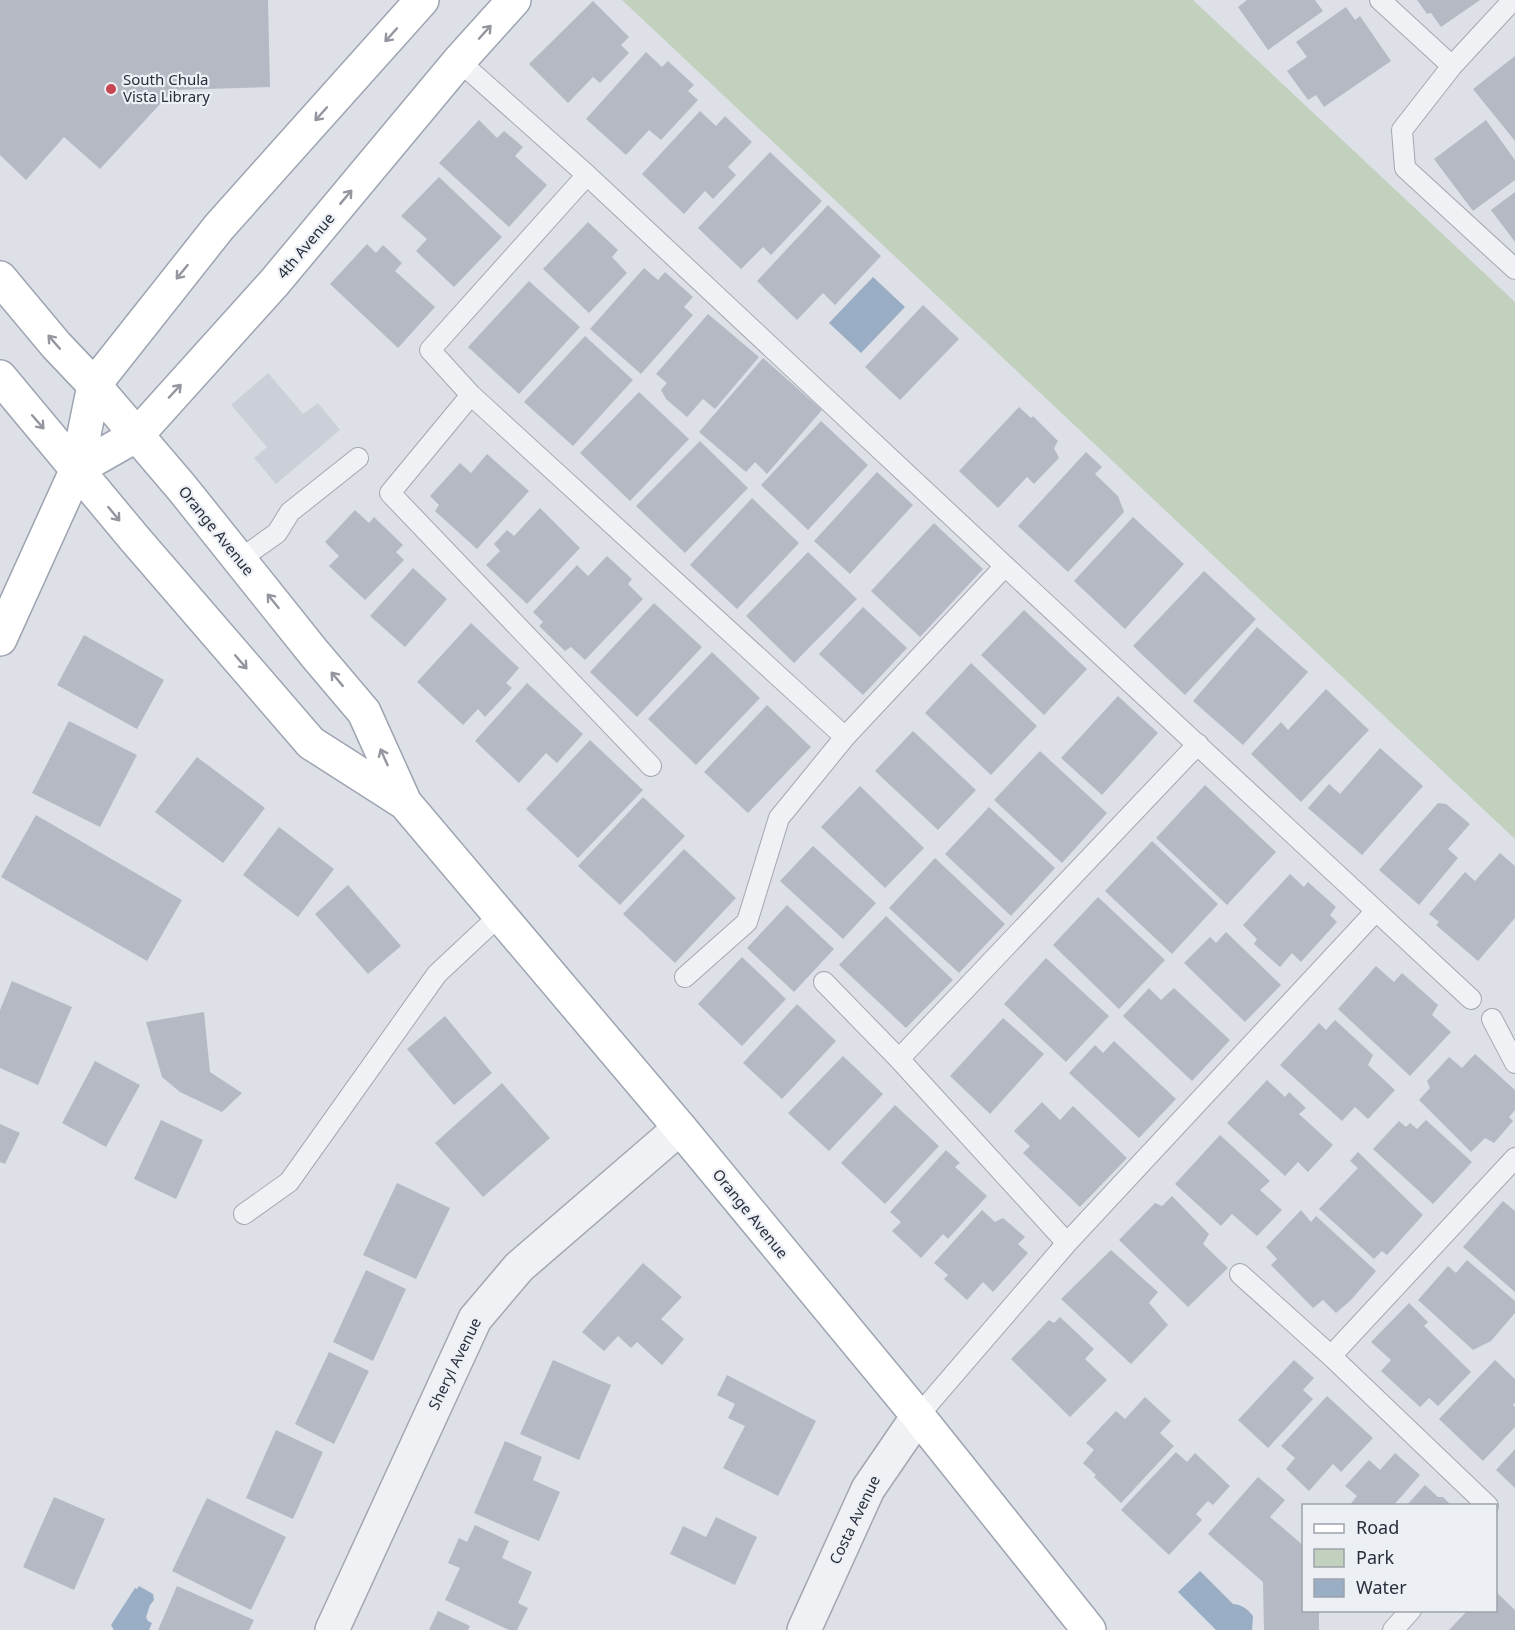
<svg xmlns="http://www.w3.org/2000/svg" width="1515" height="1630" font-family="'Noto Sans',sans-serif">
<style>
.built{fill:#cbcfd8}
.green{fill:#c2d0be}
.water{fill:#99adc5}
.building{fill:#b5b9c3}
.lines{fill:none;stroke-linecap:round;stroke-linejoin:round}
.service-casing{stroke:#a3a7b0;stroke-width:22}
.minor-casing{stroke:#a3a7b0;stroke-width:36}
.primary-casing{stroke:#9da4b1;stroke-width:36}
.service{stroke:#eff1f5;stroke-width:20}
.minor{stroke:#eff1f5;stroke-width:33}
.primary{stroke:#fff;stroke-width:33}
.oneway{stroke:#93969e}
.poi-dot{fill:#c84553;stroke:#eceff4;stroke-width:2}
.labels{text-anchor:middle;stroke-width:4.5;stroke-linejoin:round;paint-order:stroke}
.poi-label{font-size:15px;fill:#272e3c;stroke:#eceff4;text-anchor:start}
.street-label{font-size:15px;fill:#272e3c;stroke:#eceff4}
</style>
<rect width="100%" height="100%" fill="#dde0e6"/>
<path class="built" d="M268,373L303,414L318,403L340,430L276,484L254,458L267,447L231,405Z"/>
<path class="green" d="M622,0H1193L1515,302V839Z"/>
<path class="water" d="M873,277L905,307L861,353L829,323Z
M1200,1571L1233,1604C1243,1605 1247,1609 1253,1616L1252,1630H1216L1178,1592Z
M139,1586L153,1594L154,1600L150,1605L146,1617L148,1621L152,1623L149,1630H114L111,1625L135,1588L137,1589Z"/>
<path class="building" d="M0,0H268L270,87L173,90L100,169L64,137L26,180L0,155Z
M1247,0H1315L1323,11L1268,50L1238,7Z
M1417,0H1480L1441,27L1431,13L1427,14Z
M593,1L629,37L621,45L629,53L600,83L593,77L568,103L529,64Z
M1346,7L1355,20L1360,16L1391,61L1324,107L1316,95L1308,100L1287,71L1307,57L1296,42Z
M646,52L662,67L668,61L694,85L688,91L698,100L661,140L649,130L626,155L586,119Z
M1515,56V141L1473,89Z
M700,111L716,126L725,116L752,142L728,167L736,175L713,199L705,191L684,214L642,174Z
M479,120L497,138L504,131L523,147L515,156L547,185L509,227L439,163Z
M1486,120L1515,160V180L1473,211L1434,159Z
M770,152L822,201L771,255L763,247L741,269L698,228Z
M439,177L502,237L454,287L416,251L427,239L401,216Z
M1515,192V242L1491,210Z
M828,205L881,256L835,305L823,293L797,320L757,281Z
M588,222L618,250L612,257L627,273L589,313L543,269Z
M367,244L376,253L383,245L402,263L395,271L435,307L398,348L330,284Z
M644,268L658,280L665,272L693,297L684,307L693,315L641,374L590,329Z
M529,281L580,327L519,394L468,347Z
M923,305L959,339L900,400L865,367Z
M708,314L759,357L715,409L703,399L687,417L666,399L661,390L667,383L656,374Z
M585,336L633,380L573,446L524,402Z
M763,358L822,410L767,474L755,462L746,472L699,432Z
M639,392L689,439L630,501L580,453Z
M1019,407L1031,418L1033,416L1058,441L1054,448L1059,458L1034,484L1027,477L998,508L959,471Z
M821,421L868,465L808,530L761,485Z
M700,441L748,488L685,553L636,506Z
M1086,452L1102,467L1095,474L1118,496L1124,512L1068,572L1018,526Z
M487,454L529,491L477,549L435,511L439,505L430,496L460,463L471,473Z
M877,472L913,505L850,574L814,541Z
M752,498L799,543L737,609L690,565Z
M540,508L580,548L527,604L486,565L500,551L494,544L507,530L514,536Z
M355,510L369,523L374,517L403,545L396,552L404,560L365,600L329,566L339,556L325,542Z
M1133,517L1184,564L1125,629L1074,581Z
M934,523L983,569L920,637L871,591Z
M808,552L857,599L794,663L746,616Z
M607,556L632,579L628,584L643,599L585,660L571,647L565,651L539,626L543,622L533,612L577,565L588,576Z
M413,568L447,599L405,647L370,616Z
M1204,571L1256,619L1185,695L1133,646Z
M654,603L702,647L637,717L590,672Z
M863,607L907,648L863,695L819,654Z
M1024,610L1087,669L1044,715L981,655Z
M471,623L519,668L506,683L512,688L485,717L478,709L463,725L417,682Z
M1257,627L1308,672L1243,745L1193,701Z
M84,635L164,680L137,729L57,685Z
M712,652L760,698L696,765L648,719Z
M971,663L1037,726L991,775L925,713Z
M527,683L583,734L557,763L546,753L519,783L475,741Z
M1326,689L1369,730L1301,802L1251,754L1281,722L1288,730Z
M1118,696L1158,733L1102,795L1061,758Z
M767,705L811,747L748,813L704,772Z
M69,721L137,755L100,827L32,793Z
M913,731L976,790L938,830L875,771Z
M590,740L643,790L578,858L526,809Z
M1380,748L1423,786L1362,855L1308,808L1329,784L1340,794Z
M1040,751L1107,813L1062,863L994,800Z
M197,757L265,808L223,863L155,812Z
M1205,785L1276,852L1227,905L1156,838Z
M860,786L924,848L885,888L821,827Z
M643,797L685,836L620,905L578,866Z
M1438,803L1446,804L1470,824L1448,849L1458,858L1419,905L1379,870Z
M989,807L1055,868L1011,916L945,854Z
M36,815L182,900L147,961L1,877Z
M279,827L334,869L298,917L243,875Z
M1152,841L1218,904L1172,954L1105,891Z
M813,846L876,903L843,939L780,881Z
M684,849L736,898L675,963L623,914Z
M1500,853L1515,866V918L1478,961L1436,925L1439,922L1429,914L1465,872L1475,881Z
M935,858L1005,924L959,973L889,908Z
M1290,874L1304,887L1308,882L1336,907L1330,915L1337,922L1301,962L1292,953L1280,967L1254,944L1257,939L1243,925Z
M348,885L401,946L368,974L315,914Z
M1098,897L1165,960L1119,1009L1053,945Z
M787,905L834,949L794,992L747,948Z
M886,916L953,980L906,1028L839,965Z
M1226,932L1281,985L1245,1022L1184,963L1210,937L1216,943Z
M742,957L786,999L742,1046L698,1004Z
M1046,958L1109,1016L1066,1062L1004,1004Z
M1376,966L1394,982L1402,973L1438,1005L1432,1015L1451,1032L1410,1076L1338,1009Z
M12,981L72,1007L38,1085L0,1068V1010Z
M1149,988L1161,1000L1174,988L1230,1040L1192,1081L1123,1016Z
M797,1004L836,1041L782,1099L743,1063Z
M204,1012L210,1072L242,1093L222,1112L180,1092L162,1077L146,1022Z
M445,1016L492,1073L454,1105L407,1049Z
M1003,1018L1044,1054L990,1114L950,1076Z
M1335,1020L1373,1055L1368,1065L1395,1090L1368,1119L1355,1107L1342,1121L1280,1065L1319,1023L1326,1030Z
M1114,1041L1176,1099L1139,1138L1069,1073L1095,1045L1103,1053Z
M1475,1054L1515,1090V1110L1509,1117L1513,1121L1494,1143L1485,1138L1471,1152L1419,1100L1430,1088L1427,1081L1449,1057L1462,1068Z
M843,1056L883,1094L829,1151L788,1113Z
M95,1061L140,1085L106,1147L62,1123Z
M1267,1080L1285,1097L1289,1092L1306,1108L1299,1114L1333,1145L1308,1172L1298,1162L1285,1176L1227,1123Z
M502,1083L550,1138L483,1197L435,1143Z
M1042,1102L1060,1120L1073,1106L1127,1158L1080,1207L1023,1153L1030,1146L1014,1131Z
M895,1105L939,1146L885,1204L841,1163Z
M161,1120L203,1140L176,1199L134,1179Z
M1426,1120L1472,1162L1433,1204L1373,1149L1399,1121L1406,1127L1410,1123L1417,1129Z
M0,1124L20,1133L5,1164L0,1162Z
M1220,1135L1270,1181L1260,1190L1282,1210L1257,1236L1232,1214L1221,1226L1175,1184Z
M946,1150L960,1163L955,1167L987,1196L948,1239L943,1234L921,1258L892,1231L901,1222L890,1212Z
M1358,1152L1423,1215L1387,1255L1382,1251L1374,1259L1319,1209L1358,1168L1350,1161Z
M397,1183L450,1208L416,1279L363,1255Z
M1172,1196L1209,1234L1203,1244L1228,1268L1188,1307L1119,1240L1155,1203L1162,1206Z
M1503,1201L1515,1211V1292L1463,1247Z
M982,1210L995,1222L1003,1218L1025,1237L1018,1244L1028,1253L993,1292L983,1282L967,1300L944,1279L948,1275L934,1263Z
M1301,1210L1311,1222L1316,1216L1376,1271L1351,1300L1336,1313L1323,1300L1313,1308L1271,1265L1277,1259L1266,1247Z
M1111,1250L1158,1292L1149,1303L1168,1325L1131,1364L1061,1299Z
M1467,1260L1515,1301V1313L1491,1341L1473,1350L1418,1300L1448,1266L1456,1273Z
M643,1263L682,1297L661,1319L684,1339L662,1365L637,1342L631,1348L618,1336L604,1351L582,1332Z
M366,1270L406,1289L373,1361L333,1342Z
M1409,1303L1428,1322L1424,1326L1471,1372L1438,1406L1429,1398L1420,1407L1381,1371L1391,1360L1371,1342Z
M1060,1317L1094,1349L1085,1359L1107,1380L1070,1417L1011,1359L1049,1320L1054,1323Z
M329,1352L369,1371L334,1444L295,1424Z
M553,1360L611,1385L579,1460L520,1434Z
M1294,1360L1314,1378L1303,1390L1313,1399L1268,1448L1238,1420Z
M1495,1360L1515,1379V1403L1513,1405L1515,1407V1427L1483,1461L1439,1419Z
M727,1375L816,1421L778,1496L723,1468L745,1426L728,1418L735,1404L717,1395Z
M1327,1396L1373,1438L1341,1472L1333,1464L1309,1491L1286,1469L1295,1458L1281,1446Z
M1145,1397L1171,1421L1160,1433L1174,1446L1121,1503L1094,1477L1096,1475L1083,1463L1094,1450L1086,1443L1116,1411L1125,1419Z
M276,1430L323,1452L293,1519L246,1498Z
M505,1441L542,1457L533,1480L560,1492L539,1541L474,1513Z
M1515,1449V1488L1496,1470Z
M1176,1452L1187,1462L1195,1453L1230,1486L1213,1505L1208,1501L1196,1514L1202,1520L1169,1555L1121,1510Z
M1395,1453L1420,1475L1393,1506H1349L1357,1496L1345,1486L1369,1460L1380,1470Z
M1258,1477L1285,1500L1270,1517L1304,1546V1610H1319V1630H1264L1263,1582L1208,1534Z
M1425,1485L1438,1497H1443L1452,1506H1406Z
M54,1497L105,1519L74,1590L23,1567Z
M207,1498L286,1537L251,1610L172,1571Z
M716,1517L757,1537L735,1585L670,1554L683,1526L706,1537Z
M475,1525L509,1541L502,1558L532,1572L518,1603L528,1608L517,1630H509L445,1600L460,1568L448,1563L459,1538L467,1542Z
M177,1586L254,1620L249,1630H158Z
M1496,1592L1515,1610V1630H1449L1468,1610H1496Z
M438,1611L470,1626L468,1630H429Z"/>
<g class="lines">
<g class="service-casing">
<path id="service" d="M1380,0L1452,66
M1513,0L1452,66L1402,130L1405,168L1515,269
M459,61L587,175L1005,566L1471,999
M587,175L430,350L471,395L845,737
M471,395L390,493L651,766
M239,560L277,533L290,512L358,458
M685,977L747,922L779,818L845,737L1005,566
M824,982L899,1059L1067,1243
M1492,1019L1515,1063
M899,1059L1198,744
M244,1214L289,1182L437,974L500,915
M1240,1274L1331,1356L1488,1506
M1331,1356L1515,1158
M918,1416L1067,1243L1375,912
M1393,1630L1411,1610"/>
</g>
<g class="minor-casing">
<path id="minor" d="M332,1630L475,1319L519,1267L680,1128
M804,1630L868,1489L918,1416"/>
</g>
<g class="primary-casing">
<path id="primary" d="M0,278L56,345L94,385L182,488L314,653L364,712L405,803L680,1128L918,1416L1089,1630
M0,377L134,538L311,743L405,803
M77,469L137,435L274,283L459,61L514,0
M0,639L77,469L94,385L219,227L422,0"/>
</g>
<use href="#service" class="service"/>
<use href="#minor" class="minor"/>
<use href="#primary" class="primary"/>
</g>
<defs><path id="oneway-shaft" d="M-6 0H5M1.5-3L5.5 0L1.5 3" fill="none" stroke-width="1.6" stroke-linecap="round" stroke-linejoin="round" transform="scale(1.5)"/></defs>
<g class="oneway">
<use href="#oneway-shaft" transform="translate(485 32) rotate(-48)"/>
<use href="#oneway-shaft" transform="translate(391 35) rotate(132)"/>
<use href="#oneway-shaft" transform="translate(321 114) rotate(132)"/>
<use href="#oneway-shaft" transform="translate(346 197) rotate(-50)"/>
<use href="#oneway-shaft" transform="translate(182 272) rotate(129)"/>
<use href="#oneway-shaft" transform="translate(54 342) rotate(-131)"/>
<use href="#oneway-shaft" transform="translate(175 391) rotate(-47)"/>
<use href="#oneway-shaft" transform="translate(38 422) rotate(49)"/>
<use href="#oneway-shaft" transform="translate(114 514) rotate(51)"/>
<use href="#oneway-shaft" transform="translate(273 601) rotate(-129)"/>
<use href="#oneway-shaft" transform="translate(241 662) rotate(49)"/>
<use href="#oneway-shaft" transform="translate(337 679) rotate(-130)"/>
<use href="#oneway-shaft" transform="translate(384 757) rotate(-114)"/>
</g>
<circle class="poi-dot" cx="111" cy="89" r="6"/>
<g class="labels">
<g class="poi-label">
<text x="123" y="85">South Chula<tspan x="123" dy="17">Vista Library</tspan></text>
</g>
<g class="street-label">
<text transform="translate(306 246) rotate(-50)" y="5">4th Avenue</text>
<text transform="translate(216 531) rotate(51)" y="5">Orange Avenue</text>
<text transform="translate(750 1214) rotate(51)" y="5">Orange Avenue</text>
<text transform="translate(455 1364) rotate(-64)" y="5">Sheryl Avenue</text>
<text transform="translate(855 1520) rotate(-64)" y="5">Costa Avenue</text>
</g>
</g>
<rect x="1302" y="1504" width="195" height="108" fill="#eceff4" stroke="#9da2aa" stroke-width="1.5"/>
<rect x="1314" y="1524" width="30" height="9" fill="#ffffff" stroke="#9da2aa" stroke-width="1.5"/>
<text x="1356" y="1534" font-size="18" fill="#272e3c">Road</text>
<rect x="1314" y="1549" width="30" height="18" fill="#c2d0be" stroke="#9da2aa" stroke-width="1.5"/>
<text x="1356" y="1564" font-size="18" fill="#272e3c">Park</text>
<rect x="1314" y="1579" width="30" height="18" fill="#99adc5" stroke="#9da2aa" stroke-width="1.5"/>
<text x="1356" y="1594" font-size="18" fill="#272e3c">Water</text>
</svg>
